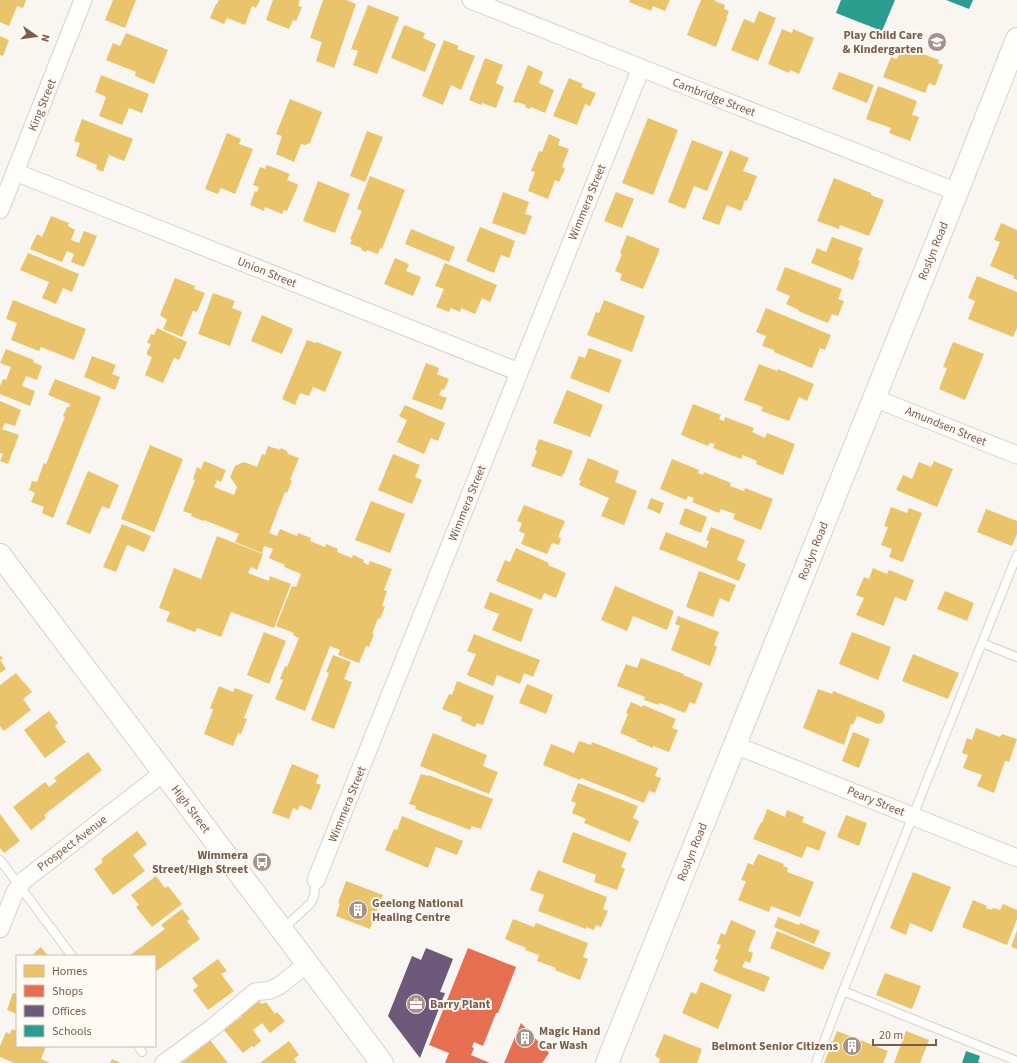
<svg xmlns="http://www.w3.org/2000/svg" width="1017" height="1063" font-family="'Source Sans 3',sans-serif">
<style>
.homes{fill:#e9c46a}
.shops{fill:#e76f51}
.offices{fill:#6d597a}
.schools{fill:#2a9d8f}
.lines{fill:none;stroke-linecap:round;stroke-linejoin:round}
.lane-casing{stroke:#d7d1cb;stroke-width:10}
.street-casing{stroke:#d7d1cb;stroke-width:19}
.secondary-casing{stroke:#d9d2cb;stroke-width:24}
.lane{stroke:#fefefd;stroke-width:8}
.street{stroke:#fefefd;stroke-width:17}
.secondary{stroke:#fefefd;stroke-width:22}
.labels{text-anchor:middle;stroke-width:4;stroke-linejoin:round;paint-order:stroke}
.poi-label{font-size:12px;font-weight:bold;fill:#7a5c4d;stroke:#fffaf3;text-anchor:end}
.street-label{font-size:12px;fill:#7a5c4d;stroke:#fffaf3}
</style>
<rect width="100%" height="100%" fill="#f9f5f0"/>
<path class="homes" d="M0,0H26L23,8L17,6L9,26L0,22Z
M113,0H136L125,28L105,20Z
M219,0H260L256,8L252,6L245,25L227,18L224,24L210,18L216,4H217Z
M273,0H300L298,6L302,7L296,21L293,20L289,29L266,20Z
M323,0H346L356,4L334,68L316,61L322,42L310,38Z
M630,0H670L665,11L653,6L651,11L629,2Z
M701,0H715V1L725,5L724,9L729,11L726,18H727L716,47L687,35Z
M368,5L399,17L377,74L353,65L358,51L351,49Z
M759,11L776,18L758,61L731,50L744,19L754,23Z
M404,25L425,33L423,38L436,44L425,72L391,58Z
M782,29L792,33L793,29L814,38L799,74L790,70L789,73L768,64Z
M126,33L168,50L154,84L135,76L136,72L106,60L113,43L120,46Z
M0,36L9,40L3,56L0,55Z
M444,40L459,46L457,49L475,56L461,90L451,85L443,105L422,96Z
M902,46L939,60L938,63L943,65L935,86L929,83L925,93L883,77L891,57L897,59Z
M485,58L503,65L496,83L504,87L496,108L482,103L481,105L469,100Z
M528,65L543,72L539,83L554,90L545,113L531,107L530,109L525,107L526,105L517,102V103L513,102Z
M839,72L874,85L867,103L832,89Z
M101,75L149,94L142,113L129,108L122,125L99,116L106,97L95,92Z
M569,78L583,84L581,87L596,93L590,106L585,104L577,125L553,116Z
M878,86L917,101L912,115L919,117L910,141L889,133L891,128L866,119Z
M290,99L322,112L310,143L305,145L301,144L294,162L276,154L282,136L276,134Z
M648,118L678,130L653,195L622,183Z
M82,119L133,139L124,161L109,155L103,172L96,169L97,165L76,156L80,143L74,141Z
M367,131L383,137L365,182L350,176Z
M227,133L241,139L239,144L253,149L235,194L221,188L218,194L205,189Z
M549,134L560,139L558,145L569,149L562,167L565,169L559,182L555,180L548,199L528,191L535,172L531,171L539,151L542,152Z
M692,140L723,152L707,191L694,186L685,209L668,202Z
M730,150L749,158L743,171L757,176L747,201L745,200L741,211L727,205L719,225L702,219Z
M267,165L290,174L287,180L297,184L298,186L287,211L284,210L282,214L265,207L264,211L250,205L255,191L257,192L259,187L253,185L260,167L265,169Z
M370,176L405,190L382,249L380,248L378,254L367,250L366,252L361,250L362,248L350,244L352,240L350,239L362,211L357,209Z
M834,178L871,193V195L884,200L869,236L840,225L839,229L817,221Z
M318,181L350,194L335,233L303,221Z
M503,192L529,202L525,214L532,216L525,235L492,223Z
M616,192L634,199L622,228L604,221Z
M51,216L69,223L68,226L75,230L71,240L79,243L84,231L97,236L84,267L71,262L74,254L67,251L62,262L30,249L37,234L42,237Z
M1001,223L1017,230V280L1013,278L1014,276L990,266L1000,242L994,240Z
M480,227L515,241L509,258L501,255L494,273L466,261Z
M411,229L455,247L449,262L405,244Z
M627,235L660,249L643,289L620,280L622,274L615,271L622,254L620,253Z
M832,237L863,248L858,260L860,261L853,280L811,263L817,248L826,252Z
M28,253L79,274L72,292L63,288L56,304L42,298L49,282L20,270Z
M395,258L409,264L406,271L421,277L413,296L384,284Z
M445,263L497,285L490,302L482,298L475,314L461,308L460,312L451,308L449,312L436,307L444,289L435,286Z
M785,267L842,289L838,299L844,301L838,316L832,314L828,323L798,311L799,310L786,304L790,296L776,290Z
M977,276L1017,292V328L1013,337L968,319L975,301L968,298Z
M175,278L195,286L194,289L205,293L197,312L193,311L182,337L163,329L167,320L164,318L160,315Z
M213,293L235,301L232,308L242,312L230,346L198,334Z
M13,300L86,329L74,360L41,347L39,351L11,340L17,323L6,319Z
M604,300L645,316L632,352L587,335L596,312L599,313Z
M766,308L831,335L825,350L820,348L812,368L774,352V350L762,346L766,336L756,332Z
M262,315L293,329L282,354L251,341Z
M157,328L187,342L179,360L174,358L163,383L145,375L152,357L147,355V352L151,344L147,343L151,334L154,335Z
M307,340L316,343L317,342L342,352L325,392L313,387L309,396L300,393L295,405L282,399Z
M953,342L984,354L965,400L939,389L947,368L943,367Z
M589,348L622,360L609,393L570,378L579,356L585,358Z
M6,349L34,360L33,362L42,366L37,380L26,376L22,386L35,391L30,406L0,394V386L3,379L6,380L11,367L0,363Z
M92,356L116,365L112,374L120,377L115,390L84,377Z
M426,363L439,368L437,374L449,379L444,390L442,389L439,395L447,398L442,410L412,399Z
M759,364L777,371L778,369L814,384L807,401L799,397L789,421L761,411L763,407L744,400Z
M55,379L101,397L53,518L42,513L44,507L31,502L35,493L29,490L32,481L37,482L44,463L46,464L65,417L63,416L67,407H69L70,404L48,395Z
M567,390L603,405L590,437L553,423Z
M0,401L21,410L15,426L5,423L2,429L19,435L8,464L0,461L3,454L0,453Z
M693,404L721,415L719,419L724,421L725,417L754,428L752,432L765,438L767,433L795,444L783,475L756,464L757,461L743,455L741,459L713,448L715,444L710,443L708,446L681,435Z
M405,405L445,423L438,441L431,438L424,454L397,442L407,420L399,416Z
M539,439L573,451L564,474H563L562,477L531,466L537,451L535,450Z
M150,445L183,459L154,532L121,519Z
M268,446L280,450L281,448L287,451L288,454L299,458L290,480L292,481L287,493L285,492L269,533L277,536L280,529L297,536L298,533L311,538L310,541L325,547L326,544L338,549L337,552L352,558L353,555L364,560L363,562L368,565L370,561L392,569L384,590L387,591L382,606L385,607L380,619L378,618L372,634H374L369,647L366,646L359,663L338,655L340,650L330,646L305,711L275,699L283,680L280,679L285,666L287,667L299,638L293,635L294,633L276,626L292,586L296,587L301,574L284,567L285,565L269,558L273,549L264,546L262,553L235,542L239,534L204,520L203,521L191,516L192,514L183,511L195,480L193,479L197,467L201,469L204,461L226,470L221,482L217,480L214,487L234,495L237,487L230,477L235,466L244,462L257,467L262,454L265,455Z
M393,454L420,465L415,477L422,480L412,504L378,490Z
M588,458L619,471L615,482L637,491L624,525L601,516L609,498L579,485L581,481L579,480Z
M672,459L699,470L698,473L703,475L704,472L731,483L730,486L744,491L745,488L773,499L761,530L733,519L735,514L721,509L719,513L692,502L694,498L688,496L686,500L660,489Z
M934,461L953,469L937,507L896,490L903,475L912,479L919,462L931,467Z
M88,471L119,485L109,509L102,506L90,534L66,524Z
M651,498L664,503L660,514L647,508Z
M371,501L405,514L390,553L355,540Z
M524,505L565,521L558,537L561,538L559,545L552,543L547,554L521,544L525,534L519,531L522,523L517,521Z
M891,507L907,513L909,508L922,513L903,562L889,557L892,549L881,545L888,527L884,526Z
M685,508L707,517L701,533L679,524Z
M986,509L1017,521V534L1012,546L977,532Z
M122,524L151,536L144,552L127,545L116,572L103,567Z
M711,527L745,540L737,560L746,564L739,581L659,549L666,532L706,548L709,541L706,540Z
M217,536L263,554L257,570L251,567L248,573L269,581L270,576L291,584L274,628L231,612L221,637L197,628L195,632L166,621L170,612L159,608L174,568L201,579Z
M516,548L549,563L548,565L566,573L556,598L544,593L541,600L496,581L505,560L510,562Z
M873,568L887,574L889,570L914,580L906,601L895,597L884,626L856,615L864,598L856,595L864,577L869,579Z
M699,571L736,585L729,602L720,598L713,617L686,607Z
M615,586L674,611L667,630L633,616L627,631L601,620Z
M945,591L974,603L967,621L937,609Z
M490,592L533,609L521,642L492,630L499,614L484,608Z
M678,616L719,632L714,645L717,647L710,666L671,650L680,626L675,624Z
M264,632L286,641L269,684L247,675Z
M852,632L891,647L878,680L839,664Z
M474,634L540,660L533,677L524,673L520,684L497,675L493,686L467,675L476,654L467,651Z
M913,654L959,673L948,699L902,681Z
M0,655L3,659L0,660L6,669L0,673Z
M333,655L351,662L344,679L352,682L334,729L311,720L329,673L326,672Z
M641,658L684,674L683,675L703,683L695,704L690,702L685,713L660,703L659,705L644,700L645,697L617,686L626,664L637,668Z
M16,673L23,682H24L32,692L23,699L31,710L4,731L0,726V685Z
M457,681L494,696L483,725L477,723L475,727L461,721L462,717L442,709L449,694L452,695Z
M527,684L553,695L546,714L519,703Z
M219,686L233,692L235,688L253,695L244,718L247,719L241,734L238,733L233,746L204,734L213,710L210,708Z
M818,689L832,694L833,691L883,711L885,716L882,723L878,724L857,716L853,725L851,724L844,745L803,728Z
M631,702L642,707L643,705L676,719L672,728L678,730L669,752L653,746V748L636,741L637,740L620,733L628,714L626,713Z
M49,711L58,723L55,726L66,742L45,758L24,730Z
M976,728L1000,737L1002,734L1017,739L1009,762L1005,761L994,793L977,786L982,775L963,768L968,755L962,753L967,738L972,740Z
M853,732L870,739L859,768L842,761Z
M433,733L487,755L483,766L498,772L489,794L420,766Z
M579,741L591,745L592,742L658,768L655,776L661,778L655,793L649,791L644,803L581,778L580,780L543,765L551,744L574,753Z
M88,752L102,770L44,815L46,818L31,830L13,807L45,782L49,787L57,781L54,778Z
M292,764L319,775L316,783L321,785L311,810L300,805L298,810L293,808L289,819L272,813Z
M421,774L428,776V775L493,799L481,829L472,826L470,830L415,809L416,806L409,804Z
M578,783L638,806L633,818L639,821L630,842L584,823L586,819L572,813L576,803L571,801Z
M767,809L785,817L787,810L804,817L802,822L826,832L819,851L807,846L802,858L753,839L761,822L762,823Z
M0,814L20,841L4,853L0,848Z
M846,815L867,823L859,846L837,837Z
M402,816L463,841L457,855L436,847L428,868L385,850L394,829L397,830Z
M137,831L147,844L133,855L145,871L113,895L94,869L103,862L101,859Z
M573,832L627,853L621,867L625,869L617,890L594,882L596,875L562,862Z
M758,854L784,864L783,866L788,868L787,872L814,882L800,917L771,906L769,912L738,900L746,881L741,880L748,863L753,865Z
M538,870L607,897L603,909L608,911L601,927L596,925L594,930L586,927V929L538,911L544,895L530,890Z
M913,872L951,887L932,932L910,923L906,935L890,928Z
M156,876L165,888L168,886L182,904L152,927L136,907L139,905L131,895Z
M346,881L383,895L370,929L336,916L340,904L338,903Z
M973,900L987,906L986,908L992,910L993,908L1000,910L1003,904L1017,910V919L1007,945L962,927Z
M182,909L190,919L187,921L200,939L155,972V956H129L165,929L161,925Z
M778,917L799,925L800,923L820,931L814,944L774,927Z
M513,919L534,927L536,923L588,943L583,957L588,959L580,980L555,970L556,968L537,961L539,955L525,950L526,948L505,939Z
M731,920L756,931L748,951L753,953L750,963L745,961L742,967L770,977L764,992L713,971L718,960L715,959L721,945L717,944L721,933L725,935Z
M1017,930V949L1011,947Z
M777,931L831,953L823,970L770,948Z
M41,947L48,956H32L35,953V952Z
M218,959L227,971L221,974L234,991L208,1010L193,990L198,986L192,978Z
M885,973L921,986L912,1009L876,995Z
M701,982L732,995L718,1029L682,1013L691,992L696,994Z
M13,993L17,994V1014L7,1010Z
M259,1001L262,1004L266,1002L275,1014L277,1012L285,1021L270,1033L262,1023L253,1030L261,1041L254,1047L252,1046L243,1053L224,1030L242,1016L241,1015Z
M12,1029L17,1031V1046H46L41,1059L50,1063H14L0,1057V1046L6,1032L10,1034Z
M837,1031L888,1051L883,1063H824Z
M906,1031L929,1040L920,1063H894Z
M664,1034L702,1049L697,1063H659L660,1059L655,1056Z
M210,1040L228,1063H181L193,1054Z
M289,1041L299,1055L294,1059L297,1063H260Z
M112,1059L121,1063H110Z"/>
<path class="shops" d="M468,948L516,967L498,1013H496L483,1046L474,1042L472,1047L474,1048L471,1055L490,1063H445L449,1053L429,1045Z
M521,1023L549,1053L542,1063H504Z"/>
<path class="offices" d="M426,948L453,959L440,992L445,993L420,1058L388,1016L412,956L421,960Z"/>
<path class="schools" d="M841,0H895L882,31L836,13Z
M946,0H973L969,9Z
M966,1051L980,1056L978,1062L981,1063H962Z"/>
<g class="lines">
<g class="lane-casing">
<path id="lane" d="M982,643L1017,657
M0,860L72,956
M283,929L311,903L314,896L316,880
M843,991L1017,1061
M138,1046L142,1052
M816,1063L843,991L1017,555"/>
</g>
<g class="street-casing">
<path id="street" d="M471,0L641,68L957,192
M15,172L519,372
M0,210L83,0
M874,398L1017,455
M735,745L1017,858
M316,880L641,68
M0,929L15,892L23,881L163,773
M164,1063L212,1028L255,992L270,990L279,986L307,964"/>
</g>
<g class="secondary-casing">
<path id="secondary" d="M0,555L382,1063
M607,1063L957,192L1017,39"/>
</g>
<use href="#lane" class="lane"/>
<use href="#street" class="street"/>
<use href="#secondary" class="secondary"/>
</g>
<defs>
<g id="school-disc" transform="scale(1)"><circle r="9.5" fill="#a69286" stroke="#fffaf3"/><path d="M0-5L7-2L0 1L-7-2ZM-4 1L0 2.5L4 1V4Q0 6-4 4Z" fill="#fff"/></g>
<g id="bus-disc" transform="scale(1)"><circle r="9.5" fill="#a69286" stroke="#fffaf3"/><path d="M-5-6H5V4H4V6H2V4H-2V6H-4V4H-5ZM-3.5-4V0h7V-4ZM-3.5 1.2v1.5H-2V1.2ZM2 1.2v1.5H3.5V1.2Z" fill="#fff"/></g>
<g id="building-disc" transform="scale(1)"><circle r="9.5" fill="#a69286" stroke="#fffaf3"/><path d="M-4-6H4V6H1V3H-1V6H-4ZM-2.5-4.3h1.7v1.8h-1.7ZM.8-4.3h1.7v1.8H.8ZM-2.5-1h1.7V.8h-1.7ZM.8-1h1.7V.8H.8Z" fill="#fff"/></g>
<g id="office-disc" transform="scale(1)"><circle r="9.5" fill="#a69286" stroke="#fffaf3"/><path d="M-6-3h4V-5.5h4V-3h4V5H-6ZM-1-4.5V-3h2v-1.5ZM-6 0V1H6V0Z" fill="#fff"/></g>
</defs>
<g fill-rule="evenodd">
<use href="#school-disc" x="937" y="42"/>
<use href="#bus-disc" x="262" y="862"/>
<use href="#building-disc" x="358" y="910"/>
<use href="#office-disc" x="416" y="1004"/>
<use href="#building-disc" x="525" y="1038"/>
<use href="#building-disc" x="852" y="1046"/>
</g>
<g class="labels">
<g class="poi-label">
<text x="923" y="39">Play Child Care<tspan x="923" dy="14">&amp; Kindergarten</tspan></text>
<text x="248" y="859">Wimmera<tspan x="248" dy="14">Street/High Street</tspan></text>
<text x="372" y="907" text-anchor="start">Geelong National<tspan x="372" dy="14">Healing Centre</tspan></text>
<text x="430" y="1008" text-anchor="start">Barry Plant</text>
<text x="539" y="1035" text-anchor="start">Magic Hand<tspan x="539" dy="14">Car Wash</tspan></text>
<text x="838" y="1050">Belmont Senior Citizens</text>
</g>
<g class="street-label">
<text transform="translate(714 97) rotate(21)" y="4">Cambridge Street</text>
<text transform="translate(42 105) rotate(-68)" y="4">King Street</text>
<text transform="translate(587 202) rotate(-68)" y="4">Wimmera Street</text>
<text transform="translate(933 251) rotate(-68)" y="4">Roslyn Road</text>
<text transform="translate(267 272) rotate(22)" y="4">Union Street</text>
<text transform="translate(946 426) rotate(22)" y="4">Amundsen Street</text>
<text transform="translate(467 503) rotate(-68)" y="4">Wimmera Street</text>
<text transform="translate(813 551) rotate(-68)" y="4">Roslyn Road</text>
<text transform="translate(876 801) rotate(22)" y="4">Peary Street</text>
<text transform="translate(347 804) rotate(-68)" y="4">Wimmera Street</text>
<text transform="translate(191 809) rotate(53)" y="4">High Street</text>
<text transform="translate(72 843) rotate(-37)" y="4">Prospect Avenue</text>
<text transform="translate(692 852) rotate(-68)" y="4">Roslyn Road</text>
</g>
</g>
<rect x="16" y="955" width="140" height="92" fill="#fffaf3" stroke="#cabbb1"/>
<rect x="24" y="965" width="20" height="12" fill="#e9c46a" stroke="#cabbb1"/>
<text x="52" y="975" font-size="12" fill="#7a5c4d">Homes</text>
<rect x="24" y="985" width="20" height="12" fill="#e76f51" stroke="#cabbb1"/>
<text x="52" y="995" font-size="12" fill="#7a5c4d">Shops</text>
<rect x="24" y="1005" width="20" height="12" fill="#6d597a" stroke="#cabbb1"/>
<text x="52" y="1015" font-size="12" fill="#7a5c4d">Offices</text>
<rect x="24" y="1025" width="20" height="12" fill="#2a9d8f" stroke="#cabbb1"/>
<text x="52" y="1035" font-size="12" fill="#7a5c4d">Schools</text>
<g transform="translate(36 36) rotate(103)" stroke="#fffaf3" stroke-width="3" paint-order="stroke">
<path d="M0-3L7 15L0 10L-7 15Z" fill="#7a5c4d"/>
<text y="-6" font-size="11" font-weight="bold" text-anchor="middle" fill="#7a5c4d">N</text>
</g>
<path d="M873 1039v6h63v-6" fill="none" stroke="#7a5c4d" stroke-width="2"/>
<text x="879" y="1039" font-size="12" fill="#7a5c4d" stroke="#fffaf3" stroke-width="3" paint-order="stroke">20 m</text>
</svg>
